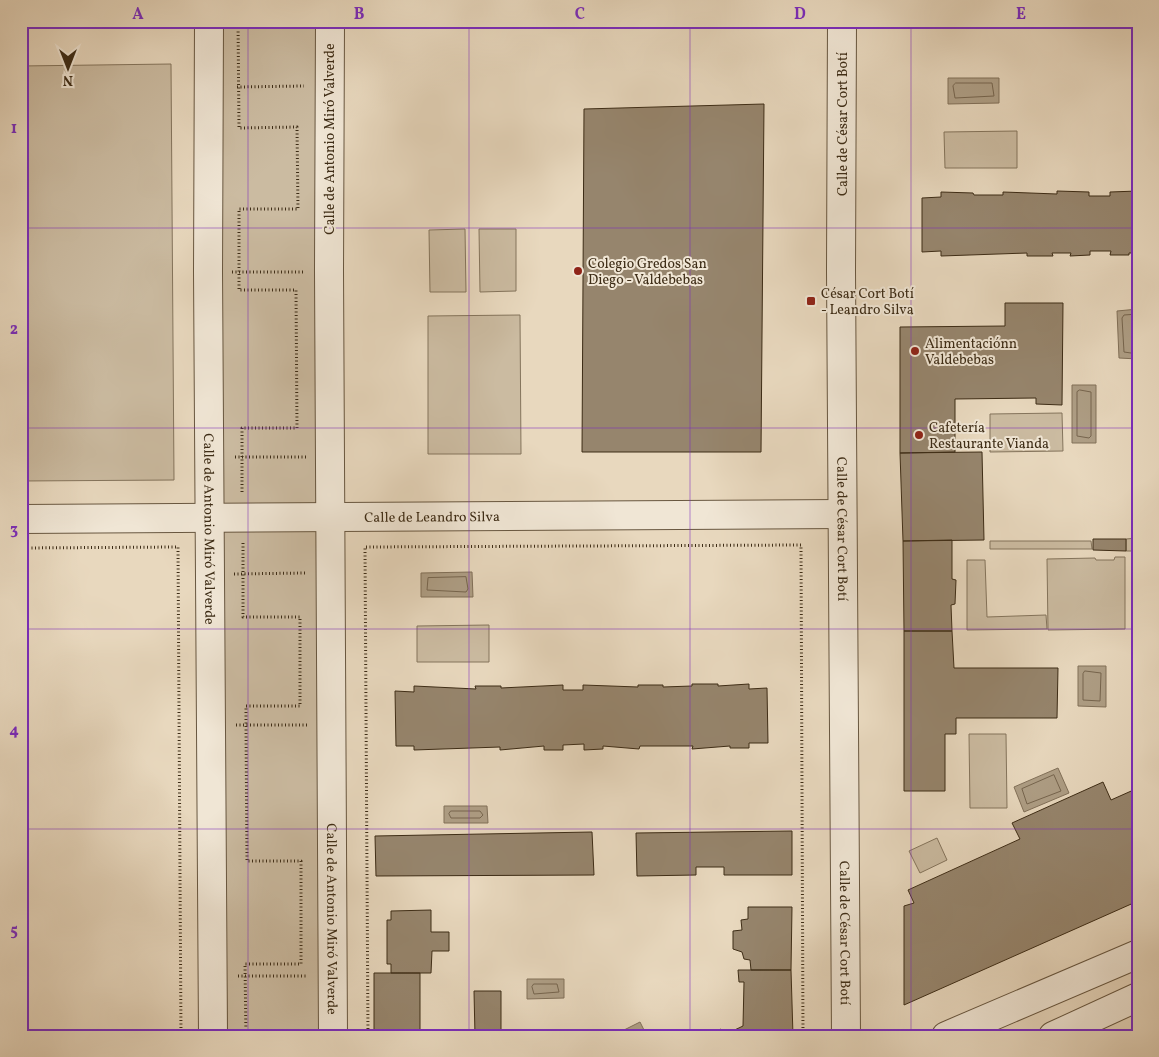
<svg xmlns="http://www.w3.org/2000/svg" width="1159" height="1057" font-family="Vollkorn,serif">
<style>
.green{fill:#cbbba1;stroke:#84745c}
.water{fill:#ae9e85;stroke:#817059}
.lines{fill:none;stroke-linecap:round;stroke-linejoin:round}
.shore{stroke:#76654e;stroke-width:1}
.building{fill:#96856d;stroke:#3d2c16}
.minor-casing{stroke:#685740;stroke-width:30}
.path{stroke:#3d2c16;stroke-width:3;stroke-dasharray:1 2.5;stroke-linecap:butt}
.minor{stroke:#f0e6d5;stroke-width:28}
.grid{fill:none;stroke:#7b2cbf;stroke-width:1;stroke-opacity:0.55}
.poi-dot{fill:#8f2418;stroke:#f0e6d5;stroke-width:2}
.labels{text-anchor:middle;stroke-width:4;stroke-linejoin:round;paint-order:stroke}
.street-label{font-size:14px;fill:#3d2c16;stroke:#f0e6d5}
.poi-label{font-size:14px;fill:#3d2c16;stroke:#f0e6d5;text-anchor:start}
.neatline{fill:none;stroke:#7b2cbf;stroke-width:2}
.grid-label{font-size:16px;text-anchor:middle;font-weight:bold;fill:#7b2cbf}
</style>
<rect width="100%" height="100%" fill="#e8d8be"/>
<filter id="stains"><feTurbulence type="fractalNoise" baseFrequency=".004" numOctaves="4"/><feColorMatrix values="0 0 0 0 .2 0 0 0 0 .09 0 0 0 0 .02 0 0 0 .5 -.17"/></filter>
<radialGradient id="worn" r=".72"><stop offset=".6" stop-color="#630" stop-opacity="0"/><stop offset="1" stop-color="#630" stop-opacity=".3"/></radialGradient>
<path class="green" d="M218,21H318L325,1036H227Z
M171,64L174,480L21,481V66Z
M1017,131V168H945L944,132Z
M465,229L466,292H430L429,230Z
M479,229H516V291L480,292Z
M520,315L521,454H428V316Z
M1062,413L1063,451L990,452V414Z
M1138,538V551H1126V539Z
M990,541H1091L1092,549H990Z
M1115,557H1125V629L1048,630L1047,559L1095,558L1096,560H1114Z
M967,560H985L987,617L1046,615L1047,629L967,630Z
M489,625V662H417V626Z
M969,734H1006L1007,808H970Z
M937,838L947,860L920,873L909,851Z"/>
<path class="water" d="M948,78H999V103L948,104Z
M1138,309V359L1119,358L1117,311Z
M1072,385H1096V443H1072Z
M472,572L473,597H421V573Z
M1132,572H1138V613H1133Z
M1078,666H1106V707L1078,706Z
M1058,768L1069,793L1024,812L1014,787Z
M444,806H487L488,823H444Z
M527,979H564V998L527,999Z
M640,1022L645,1032L636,1036H612Z"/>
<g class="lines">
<path class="shore" d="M956,83H992L994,96L955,98L953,86Z
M1138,314L1124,315L1122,318L1124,352L1138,354
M1080,390L1091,392V436L1089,438L1077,436V392Z
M466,577L468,589L466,592L427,590L428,578Z
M1085,671L1101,673L1100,701L1083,700V674Z
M1054,775L1061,791L1027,804L1022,789Z
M451,811H480L483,815L480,818H451L449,814Z
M534,984H557L559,992L534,994L532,987Z"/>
</g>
<path class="building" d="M764,104L761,452H582L584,109Z
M1057,191L1089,192V196H1110V192L1138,191V253H1129V255H1110L1111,251H1090V255L1070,256L1071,253H1052L1053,256H1027V253L941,256V251L922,252V198L941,197V192L973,193L974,195H1003V192L1057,194Z
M1005,303H1063L1062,405L1036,404V398L955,399V452L900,453V327L1005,326Z
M982,452L984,540L903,541L900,453Z
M1093,539H1126V551L1093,550Z
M952,540V579L956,580L955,604L951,605L952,631H904L903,541Z
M904,631H952L954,668H1058L1057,718H956V734H945V791H904Z
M692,684H718V686L749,684V689L767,688L768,743H749V748H730V746L692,749L693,746H640L639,749L603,746V749L584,750V744L563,745V750H544V746L500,750V747L414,750V746H396L395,691L414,692V686L476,689L475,686H501V688L563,685V690H583V685L638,687V685H663V687L692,686Z
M1103,782L1111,800L1138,788V901L904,1005V906L914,903L908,890L1020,839L1012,823Z
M792,831V875H724V867H696V875L637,876L636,833Z
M592,832L594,875L376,876L375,836Z
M748,907H792L791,970H751L750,960L744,959L742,952L733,949V931L742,930L741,920L748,919Z
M431,910V932H449V951H432L431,973H391V964H387V920H391V911Z
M738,970H791L793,1036H708L721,1029L724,1035L743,1026L744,982H739Z
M374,973H420V1036H374Z
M474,991H501V1036H475Z"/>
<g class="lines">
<g class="minor-casing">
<g id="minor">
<path id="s1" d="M209,21L208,272L213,1036"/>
<path id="s2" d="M330,21L329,271L333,1036"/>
<path id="s3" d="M842,21L841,271L846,1036"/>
<path id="s4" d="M21,519L842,514"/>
<path d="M946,1036L1138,954"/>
<path d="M1053,1036L1138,997"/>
</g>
</g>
<path class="path" d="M238,21L239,128L297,127L298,209H239V290H296L297,428H242V492
M237,87L304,86
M232,272H304
M235,457H306
M243,543V617H300V706H246V725L247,861H301V964H245L246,1036
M21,548L178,547L181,1036
M234,574L306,573
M236,725H307
M238,976H307
M368,1036L365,547L801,545L803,1036"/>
<use href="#minor" class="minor"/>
</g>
<path class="grid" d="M248,21V1036M469,21V1036M690,21V1036M911,21V1036M21,228H1138M21,428H1138M21,629H1138M21,829H1138"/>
<g class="poi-dot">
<circle cx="578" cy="271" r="5"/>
<rect x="806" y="296" width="10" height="10" rx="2.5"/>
<circle cx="915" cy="351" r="5"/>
<circle cx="919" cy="435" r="5"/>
</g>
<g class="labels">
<g class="street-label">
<text transform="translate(842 124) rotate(-90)" y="5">Calle de César Cort Botí</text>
<text transform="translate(329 139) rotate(-90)" y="5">Calle de Antonio Miró Valverde</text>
<text dy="5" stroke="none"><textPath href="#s4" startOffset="411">Calle de Leandro Silva</textPath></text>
<text dy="5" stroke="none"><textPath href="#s1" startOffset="508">Calle de Antonio Miró Valverde</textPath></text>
<text dy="5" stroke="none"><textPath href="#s3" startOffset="508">Calle de César Cort Botí</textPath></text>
<text dy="5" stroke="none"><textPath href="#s2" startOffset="898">Calle de Antonio Miró Valverde</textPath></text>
<text dy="5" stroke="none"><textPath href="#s3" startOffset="912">Calle de César Cort Botí</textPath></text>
</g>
<g class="poi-label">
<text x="588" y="268">Colegio Gredos San<tspan x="588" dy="16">Diego - Valdebebas</tspan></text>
<text x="821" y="298">César Cort Botí<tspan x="821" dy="16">- Leandro Silva</tspan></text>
<text x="925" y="348">Alimentaciónn<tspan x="925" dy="16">Valdebebas</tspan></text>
<text x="929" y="432">Cafetería<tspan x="929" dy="16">Restaurante Vianda</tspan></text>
</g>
</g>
<rect width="1159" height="1057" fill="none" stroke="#e8d8be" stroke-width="55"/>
<g transform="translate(68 68) rotate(180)" stroke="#f0e6d5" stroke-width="4" paint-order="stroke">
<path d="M0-4L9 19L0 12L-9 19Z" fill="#3d2c16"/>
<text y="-8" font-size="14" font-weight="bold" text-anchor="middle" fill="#3d2c16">N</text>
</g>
<rect x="28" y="28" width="1104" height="1002" class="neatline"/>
<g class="grid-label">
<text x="138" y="19">A</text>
<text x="359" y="19">B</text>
<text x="580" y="19">C</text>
<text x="800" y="19">D</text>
<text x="1021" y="19">E</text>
<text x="14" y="133">1</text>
<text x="14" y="334">2</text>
<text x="14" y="534">3</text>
<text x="14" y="735">4</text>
<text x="14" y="935">5</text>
</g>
<rect width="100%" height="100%" filter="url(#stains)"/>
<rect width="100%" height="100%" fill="url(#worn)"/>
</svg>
